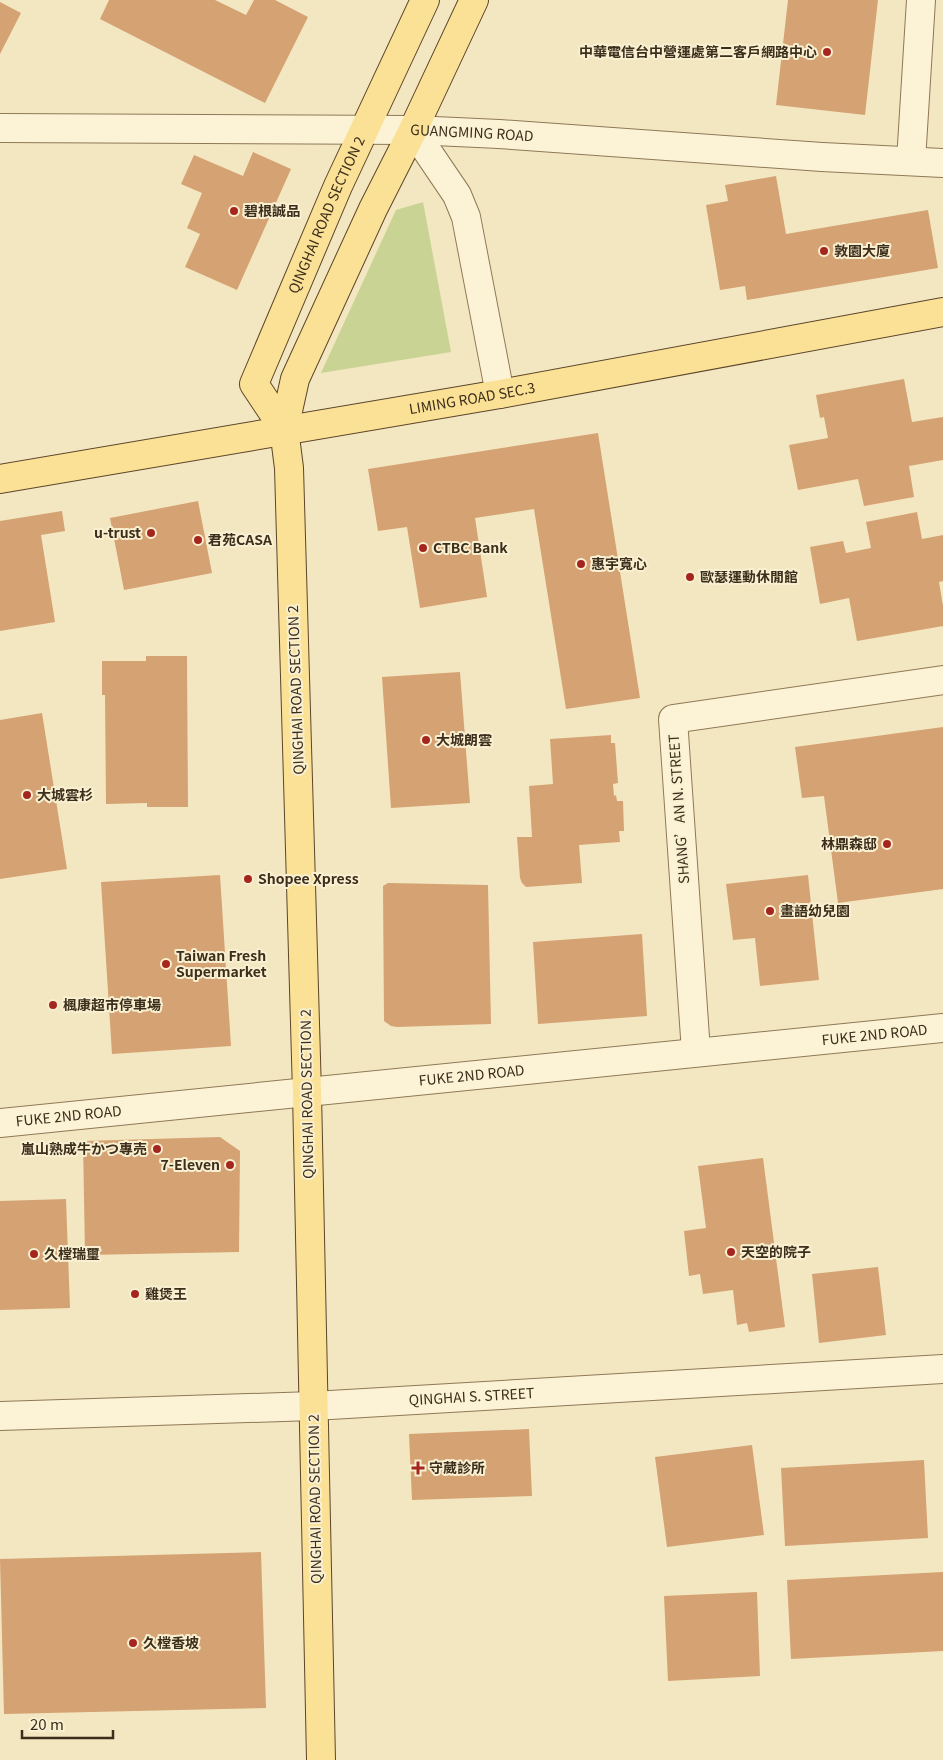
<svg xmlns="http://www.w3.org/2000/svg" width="943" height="1760" font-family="Georgia,'Noto Sans TC','Noto Sans JP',serif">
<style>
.green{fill:#c8d394}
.building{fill:#d5a273}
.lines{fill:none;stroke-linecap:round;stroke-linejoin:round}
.minor-casing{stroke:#8f7856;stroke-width:30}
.major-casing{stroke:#5c452b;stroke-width:30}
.minor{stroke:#fcf3d6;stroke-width:28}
.major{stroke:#fae195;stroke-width:28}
.poi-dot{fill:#a5261f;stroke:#f9f0d2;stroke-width:2}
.labels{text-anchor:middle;stroke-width:4;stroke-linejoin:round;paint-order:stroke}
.poi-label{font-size:14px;font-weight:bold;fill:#3d2e1c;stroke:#f9f0d2;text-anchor:start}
.street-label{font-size:14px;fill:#3d2e1c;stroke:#f9f0d2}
</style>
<rect width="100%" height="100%" fill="#f3e7c1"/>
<path class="green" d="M423,202L451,352L321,373L396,210Z"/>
<path class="building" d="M109,0H215L246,15L254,0H275L308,17L265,103L100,19Z
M788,0H878L865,115L776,105Z
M0,2L21,13L0,54Z
M253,152L291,169L237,290L185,267L200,234L187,228L202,193L181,184L194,155L243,176Z
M776,176L786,234L928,210L938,268L747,300L745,286L720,290L706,205L728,201L725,185Z
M904,379L912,422L943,417V460L909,466L914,497L864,506L858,479L798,490L789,445L828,438L824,417L820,418L816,395Z
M598,433L640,698L566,709L534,509L475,518L487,597L420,608L407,527L378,531L368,469Z
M198,501L212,573L124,590L110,518Z
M62,511L65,531L41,535L55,622L0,631V521Z
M917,512L922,539L943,535V581L939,582L943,606V626L857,641L849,598L820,604L810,547L843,541L846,553L871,548L866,522Z
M146,656H187L188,807H147V803L106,804L105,695H102V661H146Z
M460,672L470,803L391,808L382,677Z
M42,713L67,869L0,879V720Z
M943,727V889L838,903L824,796L802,798L795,747Z
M611,735V743H615L618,783L613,784L614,796L616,795L617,801H623L624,831H619L620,842L579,845L582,883L526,887L522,883L520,878L517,837H532L529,786L553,784L550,739Z
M220,875L231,1046L112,1054L101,882Z
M808,875L819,980L760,986L755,938L733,940L726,884Z
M388,883L488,885L491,1024L397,1027L391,1026L384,1021L383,886Z
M642,934L647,1016L538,1024L533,942Z
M220,1137L240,1151L239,1252L85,1255L83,1141Z
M763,1158L785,1327L749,1332L747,1323L737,1325L733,1290L703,1294L700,1274L689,1276L684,1231L706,1228L698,1166Z
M66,1199L70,1308L0,1310V1201Z
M878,1267L886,1335L819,1343L812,1274Z
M529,1429L532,1496L412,1500L409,1434Z
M752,1445L764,1535L667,1547L655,1457Z
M924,1460L928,1538L785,1546L781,1468Z
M261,1552L266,1708L4,1714L0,1559Z
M943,1572V1651L791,1659L787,1580Z
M757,1592L760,1676L668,1681L664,1596Z"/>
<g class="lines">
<g class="minor-casing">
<g id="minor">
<path id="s1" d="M0,128L413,130L499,134L822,157L943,163"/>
<path d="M413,130L457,195L466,217L500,394"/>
<path d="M911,161L921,0"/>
<path d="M696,1052L673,719L943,680"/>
<path id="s2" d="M0,1123L943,1028"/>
<path id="s3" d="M0,1416L313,1406L943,1369"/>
</g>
</g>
<g class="major-casing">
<g id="major">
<path id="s4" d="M284,429L254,384L338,186L425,0"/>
<path id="s5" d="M0,479L500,394L943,312"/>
<path d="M321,1760L307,1093L289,468L284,429L295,379L306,355L373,209L413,130L474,0"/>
</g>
</g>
<use href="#minor" class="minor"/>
<use href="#major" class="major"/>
</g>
<g class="poi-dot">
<circle cx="827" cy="52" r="5"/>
<circle cx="234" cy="211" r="5"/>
<circle cx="824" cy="251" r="5"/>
<circle cx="151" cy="533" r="5"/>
<circle cx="198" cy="540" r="5"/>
<circle cx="423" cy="548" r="5"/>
<circle cx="581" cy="564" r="5"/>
<circle cx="690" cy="577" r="5"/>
<circle cx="426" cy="740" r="5"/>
<circle cx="27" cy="795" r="5"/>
<circle cx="887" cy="844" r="5"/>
<circle cx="248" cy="879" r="5"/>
<circle cx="770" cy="911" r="5"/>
<circle cx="166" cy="964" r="5"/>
<circle cx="53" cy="1005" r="5"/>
<circle cx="157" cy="1149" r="5"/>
<circle cx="230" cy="1165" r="5"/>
<circle cx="731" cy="1252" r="5"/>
<circle cx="34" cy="1254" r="5"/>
<circle cx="135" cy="1294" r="5"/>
<path d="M415.5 1460.5h5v5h5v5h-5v5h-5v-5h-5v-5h5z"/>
<circle cx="133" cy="1643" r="5"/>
</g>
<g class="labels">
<g class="poi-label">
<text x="817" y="57" text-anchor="end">中華電信台中營運處第二客戶網路中心</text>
<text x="244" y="216">碧根誠品</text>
<text x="834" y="256">敦園大廈</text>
<text x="141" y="538" text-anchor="end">u-trust</text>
<text x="208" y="545">君苑CASA</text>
<text x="433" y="553">CTBC Bank</text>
<text x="591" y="569">惠宇寬心</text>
<text x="700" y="582">歐瑟運動休閒館</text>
<text x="436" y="745">大城朗雲</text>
<text x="37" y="800">大城雲杉</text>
<text x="877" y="849" text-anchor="end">林鼎森邸</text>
<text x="258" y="884">Shopee Xpress</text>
<text x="780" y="916">畫語幼兒園</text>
<text x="176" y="961">Taiwan Fresh<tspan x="176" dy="16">Supermarket</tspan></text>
<text x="63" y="1010">楓康超市停車場</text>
<text x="147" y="1154" text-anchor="end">嵐山熟成牛かつ專売</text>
<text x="220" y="1170" text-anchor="end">7-Eleven</text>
<text x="741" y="1257">天空的院子</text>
<text x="44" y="1259">久樘瑞璽</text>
<text x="145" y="1299">雞煲王</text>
<text x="429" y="1473">守葳診所</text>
<text x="143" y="1648">久樘香坡</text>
</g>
<g class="street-label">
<text dy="5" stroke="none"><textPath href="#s1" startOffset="472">GUANGMING ROAD</textPath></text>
<text dy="5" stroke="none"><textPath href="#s4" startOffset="238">QINGHAI ROAD SECTION 2</textPath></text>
<text dy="5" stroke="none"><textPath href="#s5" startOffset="479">LIMING ROAD SEC.3</textPath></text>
<text transform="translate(296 690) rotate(-92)" y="5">QINGHAI ROAD SECTION 2</text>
<text transform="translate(679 809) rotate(-94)" y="5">SHANG’AN N. STREET</text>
<text dy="5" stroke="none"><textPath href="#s2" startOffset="879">FUKE 2ND ROAD</textPath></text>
<text dy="5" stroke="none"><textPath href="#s2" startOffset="474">FUKE 2ND ROAD</textPath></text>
<text transform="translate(307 1094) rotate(-91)" y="5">QINGHAI ROAD SECTION 2</text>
<text dy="5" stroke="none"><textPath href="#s2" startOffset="69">FUKE 2ND ROAD</textPath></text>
<text dy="5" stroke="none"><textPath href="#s3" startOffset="472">QINGHAI S. STREET</textPath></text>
<text transform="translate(315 1499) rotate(-91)" y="5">QINGHAI ROAD SECTION 2</text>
</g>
</g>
<path d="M22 1730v8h91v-8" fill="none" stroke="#3d2e1c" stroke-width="2.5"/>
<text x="30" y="1730" font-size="15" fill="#3d2e1c" stroke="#f9f0d2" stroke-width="4" paint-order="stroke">20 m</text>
</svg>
